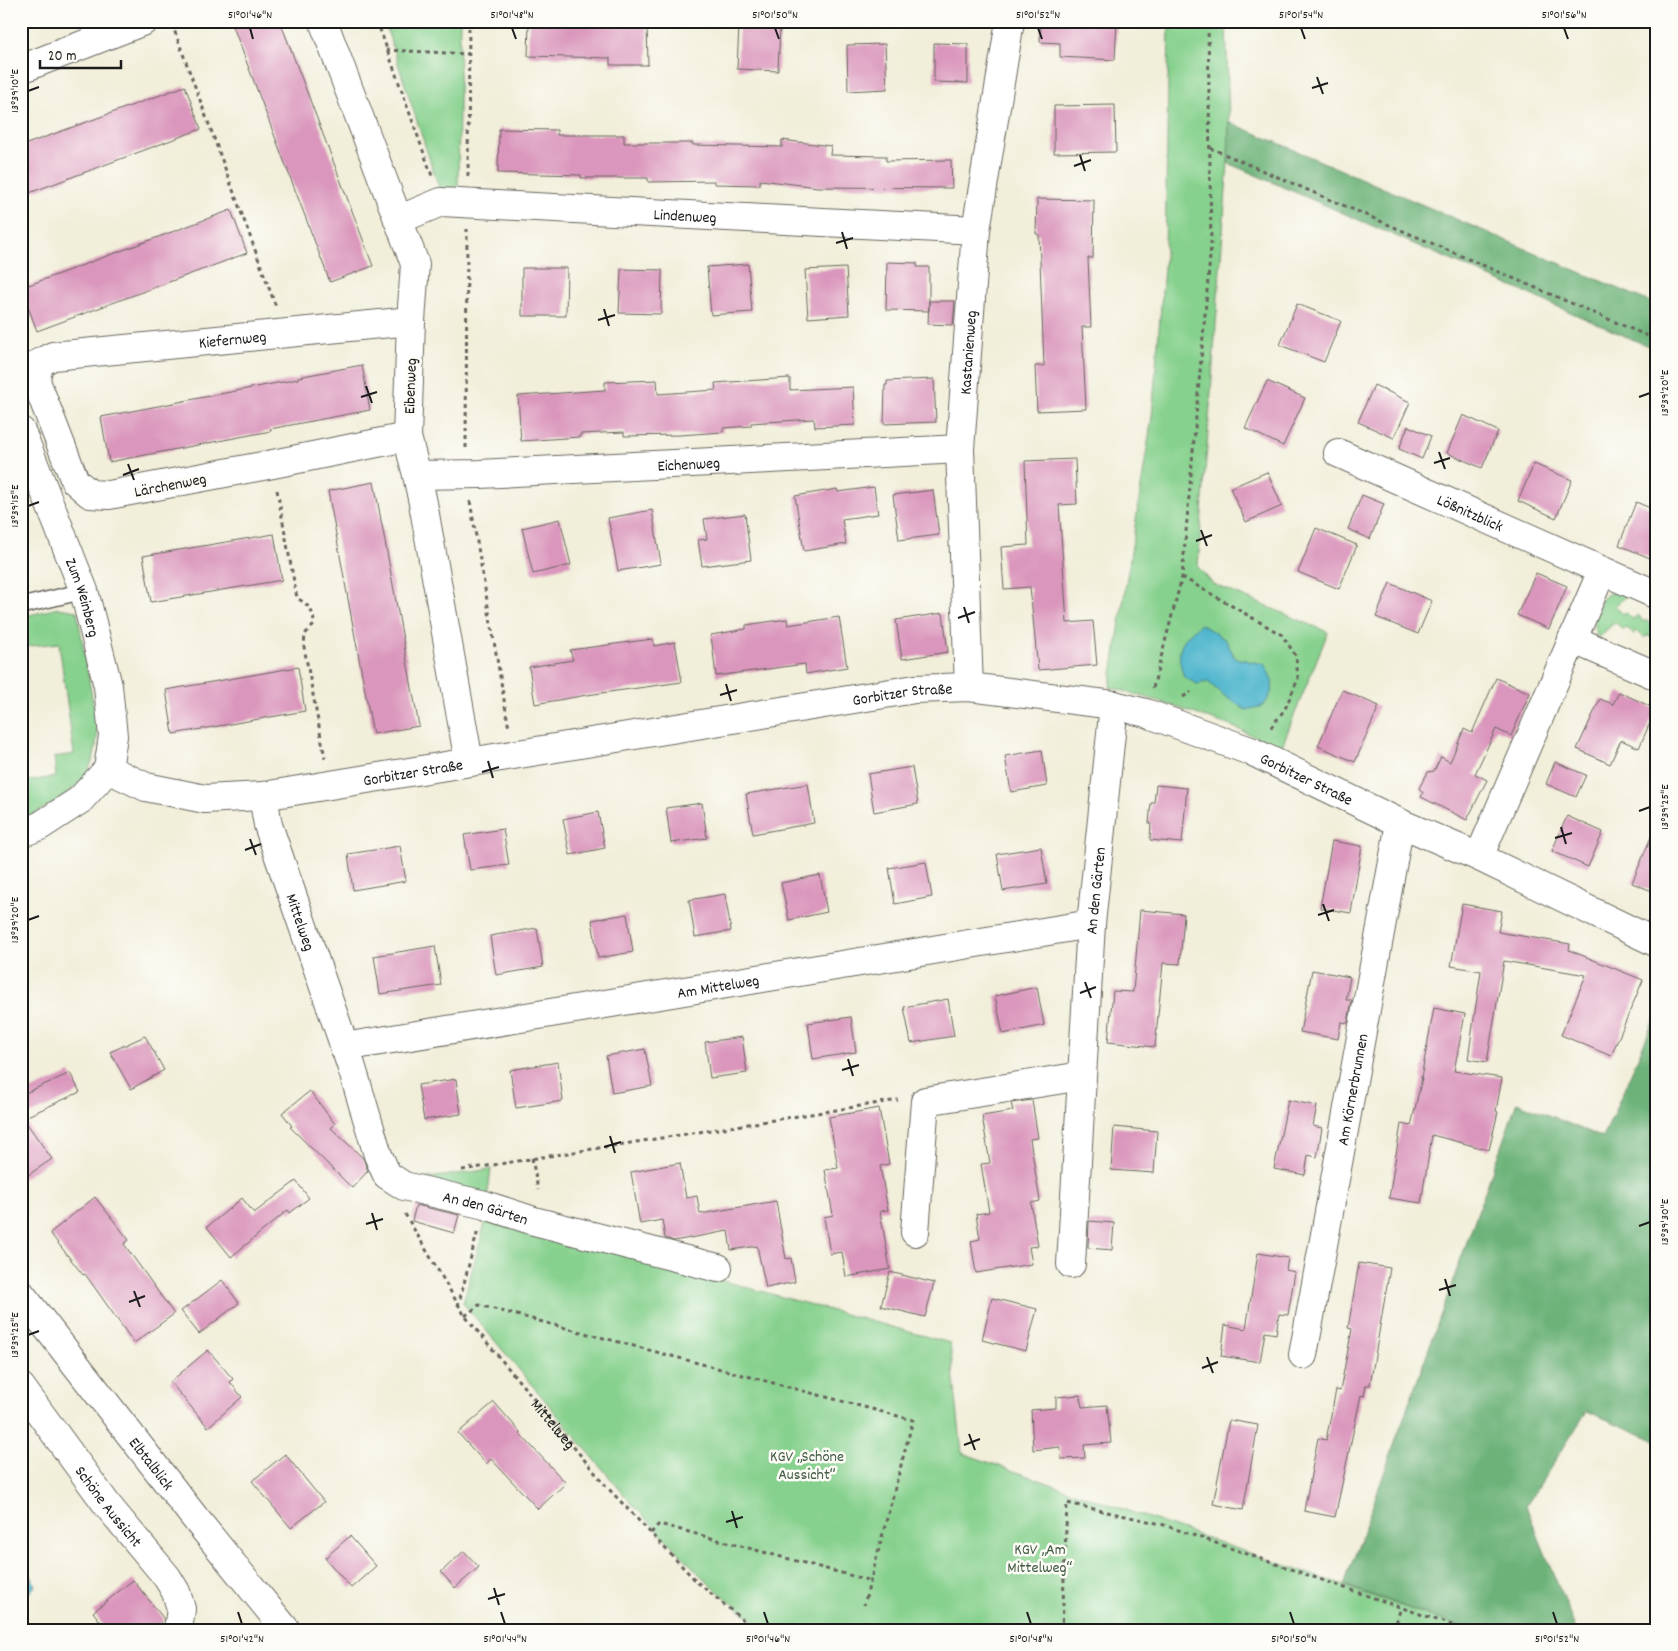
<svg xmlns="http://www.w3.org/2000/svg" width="1678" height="1651" font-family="Dekko,sans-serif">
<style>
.green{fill:#87d18e;stroke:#527655}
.forest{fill:#6db379;stroke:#44684a}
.water{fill:#4fb6cd;stroke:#366974}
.building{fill:#da96bc}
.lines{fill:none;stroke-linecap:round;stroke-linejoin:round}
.service-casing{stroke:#67665e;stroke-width:18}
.minor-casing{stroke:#67665e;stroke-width:30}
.tertiary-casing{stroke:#67665e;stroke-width:30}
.path{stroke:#67665e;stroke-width:3;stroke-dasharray:4 4;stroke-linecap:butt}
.service{stroke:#fff;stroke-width:15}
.minor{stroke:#fff;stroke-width:28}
.tertiary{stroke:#fff;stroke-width:28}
.ticks{fill:none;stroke:#1c1c1c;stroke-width:2}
.labels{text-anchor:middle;stroke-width:5;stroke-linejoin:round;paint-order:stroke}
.street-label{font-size:16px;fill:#1c1c1c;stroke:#fdfcf7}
.park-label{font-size:16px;fill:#415b44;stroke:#fdfcf7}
.neatline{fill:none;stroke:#1c1c1c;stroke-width:2}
.ticks-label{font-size:12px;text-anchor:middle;fill:#1c1c1c}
</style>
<rect width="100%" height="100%" fill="#fdfcf7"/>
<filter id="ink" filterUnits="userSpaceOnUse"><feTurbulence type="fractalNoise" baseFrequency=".02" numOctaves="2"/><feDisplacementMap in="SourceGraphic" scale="10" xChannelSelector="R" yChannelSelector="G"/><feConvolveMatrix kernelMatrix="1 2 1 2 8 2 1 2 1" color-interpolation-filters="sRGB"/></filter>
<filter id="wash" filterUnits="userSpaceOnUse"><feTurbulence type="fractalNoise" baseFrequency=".0096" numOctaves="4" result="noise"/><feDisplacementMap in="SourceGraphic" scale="20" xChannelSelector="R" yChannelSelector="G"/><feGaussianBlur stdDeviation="1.12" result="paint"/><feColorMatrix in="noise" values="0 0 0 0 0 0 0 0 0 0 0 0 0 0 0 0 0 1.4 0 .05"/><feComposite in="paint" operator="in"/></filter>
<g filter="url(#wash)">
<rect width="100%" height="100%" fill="#f1eed9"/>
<path class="green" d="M384,21H460L458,195L441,194Z
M1169,21H1226L1229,122L1228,163L1198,567L1213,584L1328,632L1281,748L1231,726L1155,700L1110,687L1152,417L1165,255Z
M1622,590L1631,591L1615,606L1623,614L1626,612L1633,619L1638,615L1644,622L1646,620L1654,627L1657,625V640L1655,642L1648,635L1644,638L1637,631L1633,634L1626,627L1623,630L1615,622L1598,638L1593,624L1602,599L1608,594Z
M58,608L77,611L97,726C99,783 65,796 21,821V782L56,777L54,757L74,754L59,643L21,647V617Z
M491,1169L487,1200L422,1179Z
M487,1216L950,1343L962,1453L1470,1630H765L709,1584L632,1504L463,1303Z"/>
<path class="forest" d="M1229,122L1657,305V350L1228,163Z
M1657,1013V1441L1587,1411L1526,1506L1576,1630H1470L1344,1585L1517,1102L1603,1138Z"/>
<path class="water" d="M1201,624L1226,640L1235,658L1264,664C1275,683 1276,689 1263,706L1246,710L1223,695L1208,682L1197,684L1184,677C1175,650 1179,641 1201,624Z
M21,1571L30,1573L35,1586L29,1593H21Z"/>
<g id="blocks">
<path class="building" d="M231,21H280L373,266L330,282Z
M533,21H586V25L647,24L648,65H610V58L528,56L529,23H533Z
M1041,21H1117L1115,60L1060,57V43L1040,42Z
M739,25L780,27L778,71L737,69Z
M934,43L968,44V83L934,82Z
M885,44L887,89L848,91L847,45Z
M185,86L201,129L21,196V146Z
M1115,105L1116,152L1054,153V106Z
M499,129L557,130V135H624V143H693V145L782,147V140L831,146L830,155L886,156V161L951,160L952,188L818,187L760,180V185L714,184V181L648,182V178H581V175L498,173Z
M1037,199L1094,200L1093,258H1088L1091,327H1082L1086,409L1037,411L1035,366H1044L1039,234H1036Z
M231,210L247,253L37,331L21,288Z
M887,262L917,263V267H929V311L886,310Z
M748,264L752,312L711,315L707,267Z
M522,268H567L566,316H522Z
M846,268L849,315L808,318L805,270Z
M621,269L662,270L661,314L619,313Z
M929,301H955L953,325L928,324Z
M1297,304L1341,321L1324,362L1280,345Z
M362,365L370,410L270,429L271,431L109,462L101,417L298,379V377Z
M790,378V390L853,387L855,425L815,427L814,419L751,423V426L723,428V432L680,435L624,436V432L580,434V437L521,441L518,396L605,390V382L657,380L658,394L716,390L715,383Z
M934,379L936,422L884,424L885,385H887V381Z
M1267,381L1305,398L1283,446L1245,428Z
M1374,385L1410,402L1394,438L1358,422Z
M1463,415L1498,431L1482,468L1447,453Z
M1408,426L1431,436L1422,459L1399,449Z
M1075,459L1077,504L1059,505L1067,623L1093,621L1097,665L1038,670L1030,587L1004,589L1001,547L1028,545L1025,461Z
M1534,464L1572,480L1556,518L1518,501Z
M1267,472L1282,506L1246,522L1230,488Z
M374,482L419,726L373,734L328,491Z
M874,487L878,514L842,519L846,544L804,551L795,496L837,489L838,492Z
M933,490L939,535L899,540L893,495Z
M1362,495L1384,504L1370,539L1348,529Z
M1636,502L1657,511V561L1619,545Z
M652,510L661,564L618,571L608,518Z
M745,514L751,560L702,566L698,540L707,539L704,519Z
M560,519L571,565L533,574L522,528Z
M1316,528L1357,545L1339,589L1298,572Z
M274,534L282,580L151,602L143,556Z
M1536,573L1567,586L1549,629L1517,615Z
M1390,583L1432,601L1418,634L1376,617Z
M943,613L948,652L902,659L896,620Z
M839,617L847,667L806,674L805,664L716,676L711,635L746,629V625L787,619L788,625Z
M653,639L654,646L675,642L682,682L587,695L535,704L529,667L573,660L570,650Z
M298,667L305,711L173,734L166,690Z
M1496,678L1530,693L1511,736L1496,729L1475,774L1487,780L1467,820L1421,797L1423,793L1419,788L1428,772L1434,771L1441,757L1450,762L1464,729L1472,733Z
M1342,690L1379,706L1355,762L1318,746Z
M1619,692L1656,709L1639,748L1621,740L1610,764L1577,749L1600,699L1613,704Z
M1042,750L1047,786L1011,792L1005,756Z
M1555,762L1586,775L1576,797L1546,784Z
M912,767L918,804L874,812L868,774Z
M808,784L814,823L753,834L746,794Z
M1156,785L1187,788L1182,843L1150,840L1151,823H1149L1151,803H1154Z
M702,803L707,838L671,843L666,808Z
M598,812L605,848L570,855L563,819Z
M1567,816L1603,832L1588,867L1552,851Z
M1656,825H1657V893L1632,883Z
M503,829L509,865L470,870L464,835Z
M1332,841L1362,846L1351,913L1320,908Z
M400,846L406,881L353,890L348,854Z
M1041,847L1047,884L1003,891L997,854Z
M926,862L932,897L895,904L889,868Z
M820,875L827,912L789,920L781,883Z
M725,894L731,931L695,937L689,900Z
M1462,904L1502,911L1498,932L1570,944L1569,950L1643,980L1611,1056L1561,1035L1586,975L1504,961L1487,1062L1468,1059L1481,971L1451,966Z
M1140,910L1184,914L1180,964L1163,963L1155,1047L1108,1042L1113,991L1133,992Z
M627,914L633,952L598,958L592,920Z
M537,928L543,967L496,975L490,936Z
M435,946L441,985L380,994L374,956Z
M1312,970L1350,977L1346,1000H1352L1348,1023L1341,1022L1338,1039L1300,1032Z
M1037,987L1044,1025L1003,1034L995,996Z
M948,999L954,1036L911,1043L904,1007Z
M1434,1008L1465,1014L1454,1071L1502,1078L1496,1111L1498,1112L1489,1150L1432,1135L1421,1203L1389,1198L1401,1124L1411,1126L1422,1078H1421Z
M851,1017L856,1052L813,1059L808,1023Z
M145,1036L164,1070L131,1089L110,1052Z
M742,1037L747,1073L710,1078L705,1042Z
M645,1049L652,1086L612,1093L606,1056Z
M558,1062L563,1101L516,1108L510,1070Z
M70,1073L80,1092L23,1118L52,1159L21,1180V1095Z
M456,1079L461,1114L424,1120L418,1085Z
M310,1091L335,1124L331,1128L363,1158L368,1171L352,1188L290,1127L292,1126L282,1113Z
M1032,1100L1038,1138L1030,1139L1040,1201L1031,1203L1038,1246L1029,1247L1032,1264L976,1273L971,1241L980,1239L976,1214L989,1212L981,1164L990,1163L982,1116L1013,1111L1011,1103Z
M1288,1100L1317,1106L1313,1126L1322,1128L1317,1157L1308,1155L1305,1175L1274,1169Z
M879,1108L889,1164L880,1166L888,1210L880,1211L890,1269L846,1277L842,1252L830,1254L824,1217L833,1215L825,1170L838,1168L829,1117Z
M1114,1127L1157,1131L1154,1173L1111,1170Z
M680,1163L686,1198L697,1196L700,1214L776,1201L786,1259L791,1258L795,1282L766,1288L757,1246L731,1250L728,1231L674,1241L665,1238L662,1220L640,1224L631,1172Z
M296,1181L309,1198L290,1213L288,1210L231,1257L207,1227L242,1198L254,1213Z
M95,1197L129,1240L124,1244L174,1314L134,1343L85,1274L83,1275L50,1233Z
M416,1205L459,1215L454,1233L412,1221Z
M1089,1221L1114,1223L1112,1250L1088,1248Z
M1258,1253L1288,1258L1286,1270L1295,1272L1288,1315L1279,1314L1276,1334L1265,1332L1260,1362L1221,1356L1225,1325L1246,1329Z
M1359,1263L1390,1268L1370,1385H1366L1364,1396L1361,1395L1335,1517L1304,1511L1318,1438L1326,1440L1336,1390L1340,1391L1352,1329L1348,1328Z
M890,1272L934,1283L925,1317L881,1306Z
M222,1280L239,1303L199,1334L181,1311Z
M992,1298L1037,1309L1026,1351L982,1340Z
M208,1350L233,1379L230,1382L242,1397L208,1427L170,1382Z
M1080,1395L1082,1407L1107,1405L1111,1443L1084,1445L1085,1458L1061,1459L1060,1447L1033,1450L1031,1410L1056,1408V1397Z
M494,1402L521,1433L520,1434L566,1483L538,1509L491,1459L486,1464L458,1433Z
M1229,1420L1258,1425L1243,1510L1213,1504Z
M285,1454L324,1502L291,1528L252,1481Z
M350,1536L376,1566L351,1588L325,1558Z
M464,1551L479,1567L455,1588L441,1572Z
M133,1580L164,1619L163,1621L153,1630H107L93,1612Z"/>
</g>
</g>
<g filter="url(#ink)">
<use href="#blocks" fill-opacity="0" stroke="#67665e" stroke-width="1"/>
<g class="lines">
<g class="service-casing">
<path id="service" d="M21,606L84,591"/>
</g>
<g class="minor-casing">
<g id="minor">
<path d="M323,21L415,264L411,321L407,437L417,475L423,503L469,762"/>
<path d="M21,69L144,21"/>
<path id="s2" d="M398,220L441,202L976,230"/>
<path id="s3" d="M407,437L273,464L109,495L90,494L75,481L36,381L39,363L53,356L411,321"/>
<path id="s4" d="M1338,453L1657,595"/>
<path id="s5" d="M417,475L480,474L960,449"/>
<path d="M1572,639L1657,676"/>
<path id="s6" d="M969,687L960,449L976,230L1010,21"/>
<path id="s7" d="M108,769L146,787L205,799L263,796L915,689L969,687L1114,705L1146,713L1253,752L1400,823L1479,857L1657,943"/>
<path id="s8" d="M263,796L268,825L352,1068L378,1155L387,1175L404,1186L485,1205L534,1221L718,1268"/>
<path d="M1479,857L1602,571"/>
<path id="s9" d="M344,1047L1091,924"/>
<path d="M915,1232L925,1101L1082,1076"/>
<path id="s10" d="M1071,1264L1091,924L1114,705"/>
<path id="s11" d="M1303,1355L1400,823"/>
<path id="s12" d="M21,1387L108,1506L167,1577L176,1592L181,1609L178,1630"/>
</g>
</g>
<g class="tertiary-casing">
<g id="tertiary">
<path id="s13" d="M21,431L84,591L108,686L113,736L108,769L80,800L40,826L21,833"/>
<path id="s14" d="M21,1294L195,1518L286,1630"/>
</g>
</g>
<g class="path">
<path d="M377,21L432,176"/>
<path d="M172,24L276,307"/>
<path d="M386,50L469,54"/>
<path d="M1210,148L1657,340"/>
<path d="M468,176L469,21"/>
<path d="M466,448L467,229"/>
<path d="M277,490L297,598C309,605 314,611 314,625L305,634L304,647L325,758"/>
<path d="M470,501L509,729"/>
<path d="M1182,577L1282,635L1296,656L1298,679L1285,709L1269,730"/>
<path d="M1153,688L1182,577L1211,245L1208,21"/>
<path d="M1183,697L1191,692"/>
<path d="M532,1158L538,1190"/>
<path d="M462,1170L898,1100"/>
<path id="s1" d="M405,1214L465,1316L606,1486L697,1582L755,1630"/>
<path d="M458,1306L478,1230"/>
<path d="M465,1316L479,1305L913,1420L864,1605"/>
<path d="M651,1533L659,1524L871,1581"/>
<path d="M1062,1630L1067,1503L1161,1524L1466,1630"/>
<path d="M1394,1630L1401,1607"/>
</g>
<use href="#service" class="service"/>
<use href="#minor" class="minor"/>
<use href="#tertiary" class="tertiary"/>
</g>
</g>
<path class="ticks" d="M250,28L253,39M512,28L516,39M775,28L779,39M1038,28L1042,39M1301,28L1305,39M1564,28L1568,39M1317,77L1323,94M1312,88L1328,83M28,91L39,87M1080,155L1085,171M1074,166L1091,160M842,232L847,249M836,243L853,238M604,309L609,326M598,320L615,315M366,386L372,403M361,397L377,392M1639,397L1650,393M1439,452L1445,469M1434,463L1450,458M128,464L134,480M123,475L139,469M28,506L39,502M1201,530L1207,546M1196,541L1212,535M964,607L969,623M958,618L975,612M726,684L731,701M720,695L737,690M488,761L493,778M482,772L499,767M1639,811L1650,807M1561,827L1566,844M1555,838L1572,833M250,839L256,855M245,850L261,844M1323,904L1329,921M1318,915L1334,910M28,920L39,916M1085,982L1091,998M1080,993L1096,987M848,1059L853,1076M842,1070L859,1065M610,1136L615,1153M604,1147L621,1142M372,1213L377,1230M366,1224L383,1219M1639,1226L1650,1222M1445,1279L1450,1296M1439,1290L1456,1285M134,1291L140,1307M129,1302L145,1296M28,1335L39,1331M1207,1357L1213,1373M1202,1368L1218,1362M969,1434L975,1450M964,1445L980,1439M732,1511L737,1528M726,1522L743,1517M494,1588L499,1605M488,1599L505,1594M238,1612L242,1624M501,1612L505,1624M764,1612L768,1624M1027,1612L1031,1624M1290,1612L1294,1624M1553,1612L1557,1624"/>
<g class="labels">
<g class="street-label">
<text dy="6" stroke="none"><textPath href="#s2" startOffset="291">Lindenweg</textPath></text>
<text dy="6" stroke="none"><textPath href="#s3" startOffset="664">Kiefernweg</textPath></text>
<text dy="6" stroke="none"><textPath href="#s6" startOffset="335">Kastanienweg</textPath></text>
<text transform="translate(409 386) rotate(-88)" y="6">Eibenweg</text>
<text dy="6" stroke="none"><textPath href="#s5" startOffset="272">Eichenweg</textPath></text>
<text transform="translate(170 484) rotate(-11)" y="6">Lärchenweg</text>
<text dy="6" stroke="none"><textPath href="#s4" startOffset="145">Lößnitzblick</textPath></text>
<text dy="6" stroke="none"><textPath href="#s13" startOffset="178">Zum Weinberg</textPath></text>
<text dy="6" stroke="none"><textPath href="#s7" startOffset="808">Gorbitzer Straße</textPath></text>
<text dy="6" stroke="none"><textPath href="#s7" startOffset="312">Gorbitzer Straße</textPath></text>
<text dy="6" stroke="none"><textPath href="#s7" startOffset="1228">Gorbitzer Straße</textPath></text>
<text dy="6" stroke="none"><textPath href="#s10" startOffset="374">An den Gärten</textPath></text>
<text dy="6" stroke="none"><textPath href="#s8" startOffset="132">Mittelweg</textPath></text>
<text dy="6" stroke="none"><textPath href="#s9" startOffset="379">Am Mittelweg</textPath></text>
<text dy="6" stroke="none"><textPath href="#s11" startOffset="270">Am Körnerbrunnen</textPath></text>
<text dy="6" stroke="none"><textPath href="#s8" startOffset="504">An den Gärten</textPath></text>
<text dy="6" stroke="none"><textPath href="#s1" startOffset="258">Mittelweg</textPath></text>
<text dy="6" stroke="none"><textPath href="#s14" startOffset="214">Elbtalblick</textPath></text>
<text dy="6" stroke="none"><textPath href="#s12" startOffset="148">Schöne Aussicht</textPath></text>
</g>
<g class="park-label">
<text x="807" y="1461">KGV „Schöne<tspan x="807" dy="18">Aussicht“</tspan></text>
<text x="1040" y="1554">KGV „Am<tspan x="1040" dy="18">Mittelweg“</tspan></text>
</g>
</g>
<rect width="1678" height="1651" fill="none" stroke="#fdfcf7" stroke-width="55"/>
<path d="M40 60v8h81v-8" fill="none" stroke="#1c1c1c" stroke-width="2.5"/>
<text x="48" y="60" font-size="15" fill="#1c1c1c" stroke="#fdfcf7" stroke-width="4" paint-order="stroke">20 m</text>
<rect x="28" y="28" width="1622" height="1596" class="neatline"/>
<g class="ticks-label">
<text x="250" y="18">51°01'46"N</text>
<text x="512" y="18">51°01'48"N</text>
<text x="775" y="18">51°01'50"N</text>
<text x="1038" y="18">51°01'52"N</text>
<text x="1301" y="18">51°01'54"N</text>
<text x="1564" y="18">51°01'56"N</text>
<text transform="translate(14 91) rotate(-90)" y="4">13°39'10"E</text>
<text transform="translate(1664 393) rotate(-90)" y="4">13°39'20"E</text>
<text transform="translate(14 506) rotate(-90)" y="4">13°39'15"E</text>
<text transform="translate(1664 807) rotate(-90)" y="4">13°39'25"E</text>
<text transform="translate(14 920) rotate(-90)" y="4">13°39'20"E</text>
<text transform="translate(1664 1222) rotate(-90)" y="4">13°39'30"E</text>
<text transform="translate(14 1335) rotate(-90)" y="4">13°39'25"E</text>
<text x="242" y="1642">51°01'42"N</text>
<text x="505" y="1642">51°01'44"N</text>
<text x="768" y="1642">51°01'46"N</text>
<text x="1031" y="1642">51°01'48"N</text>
<text x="1294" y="1642">51°01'50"N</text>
<text x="1557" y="1642">51°01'52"N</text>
</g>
</svg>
